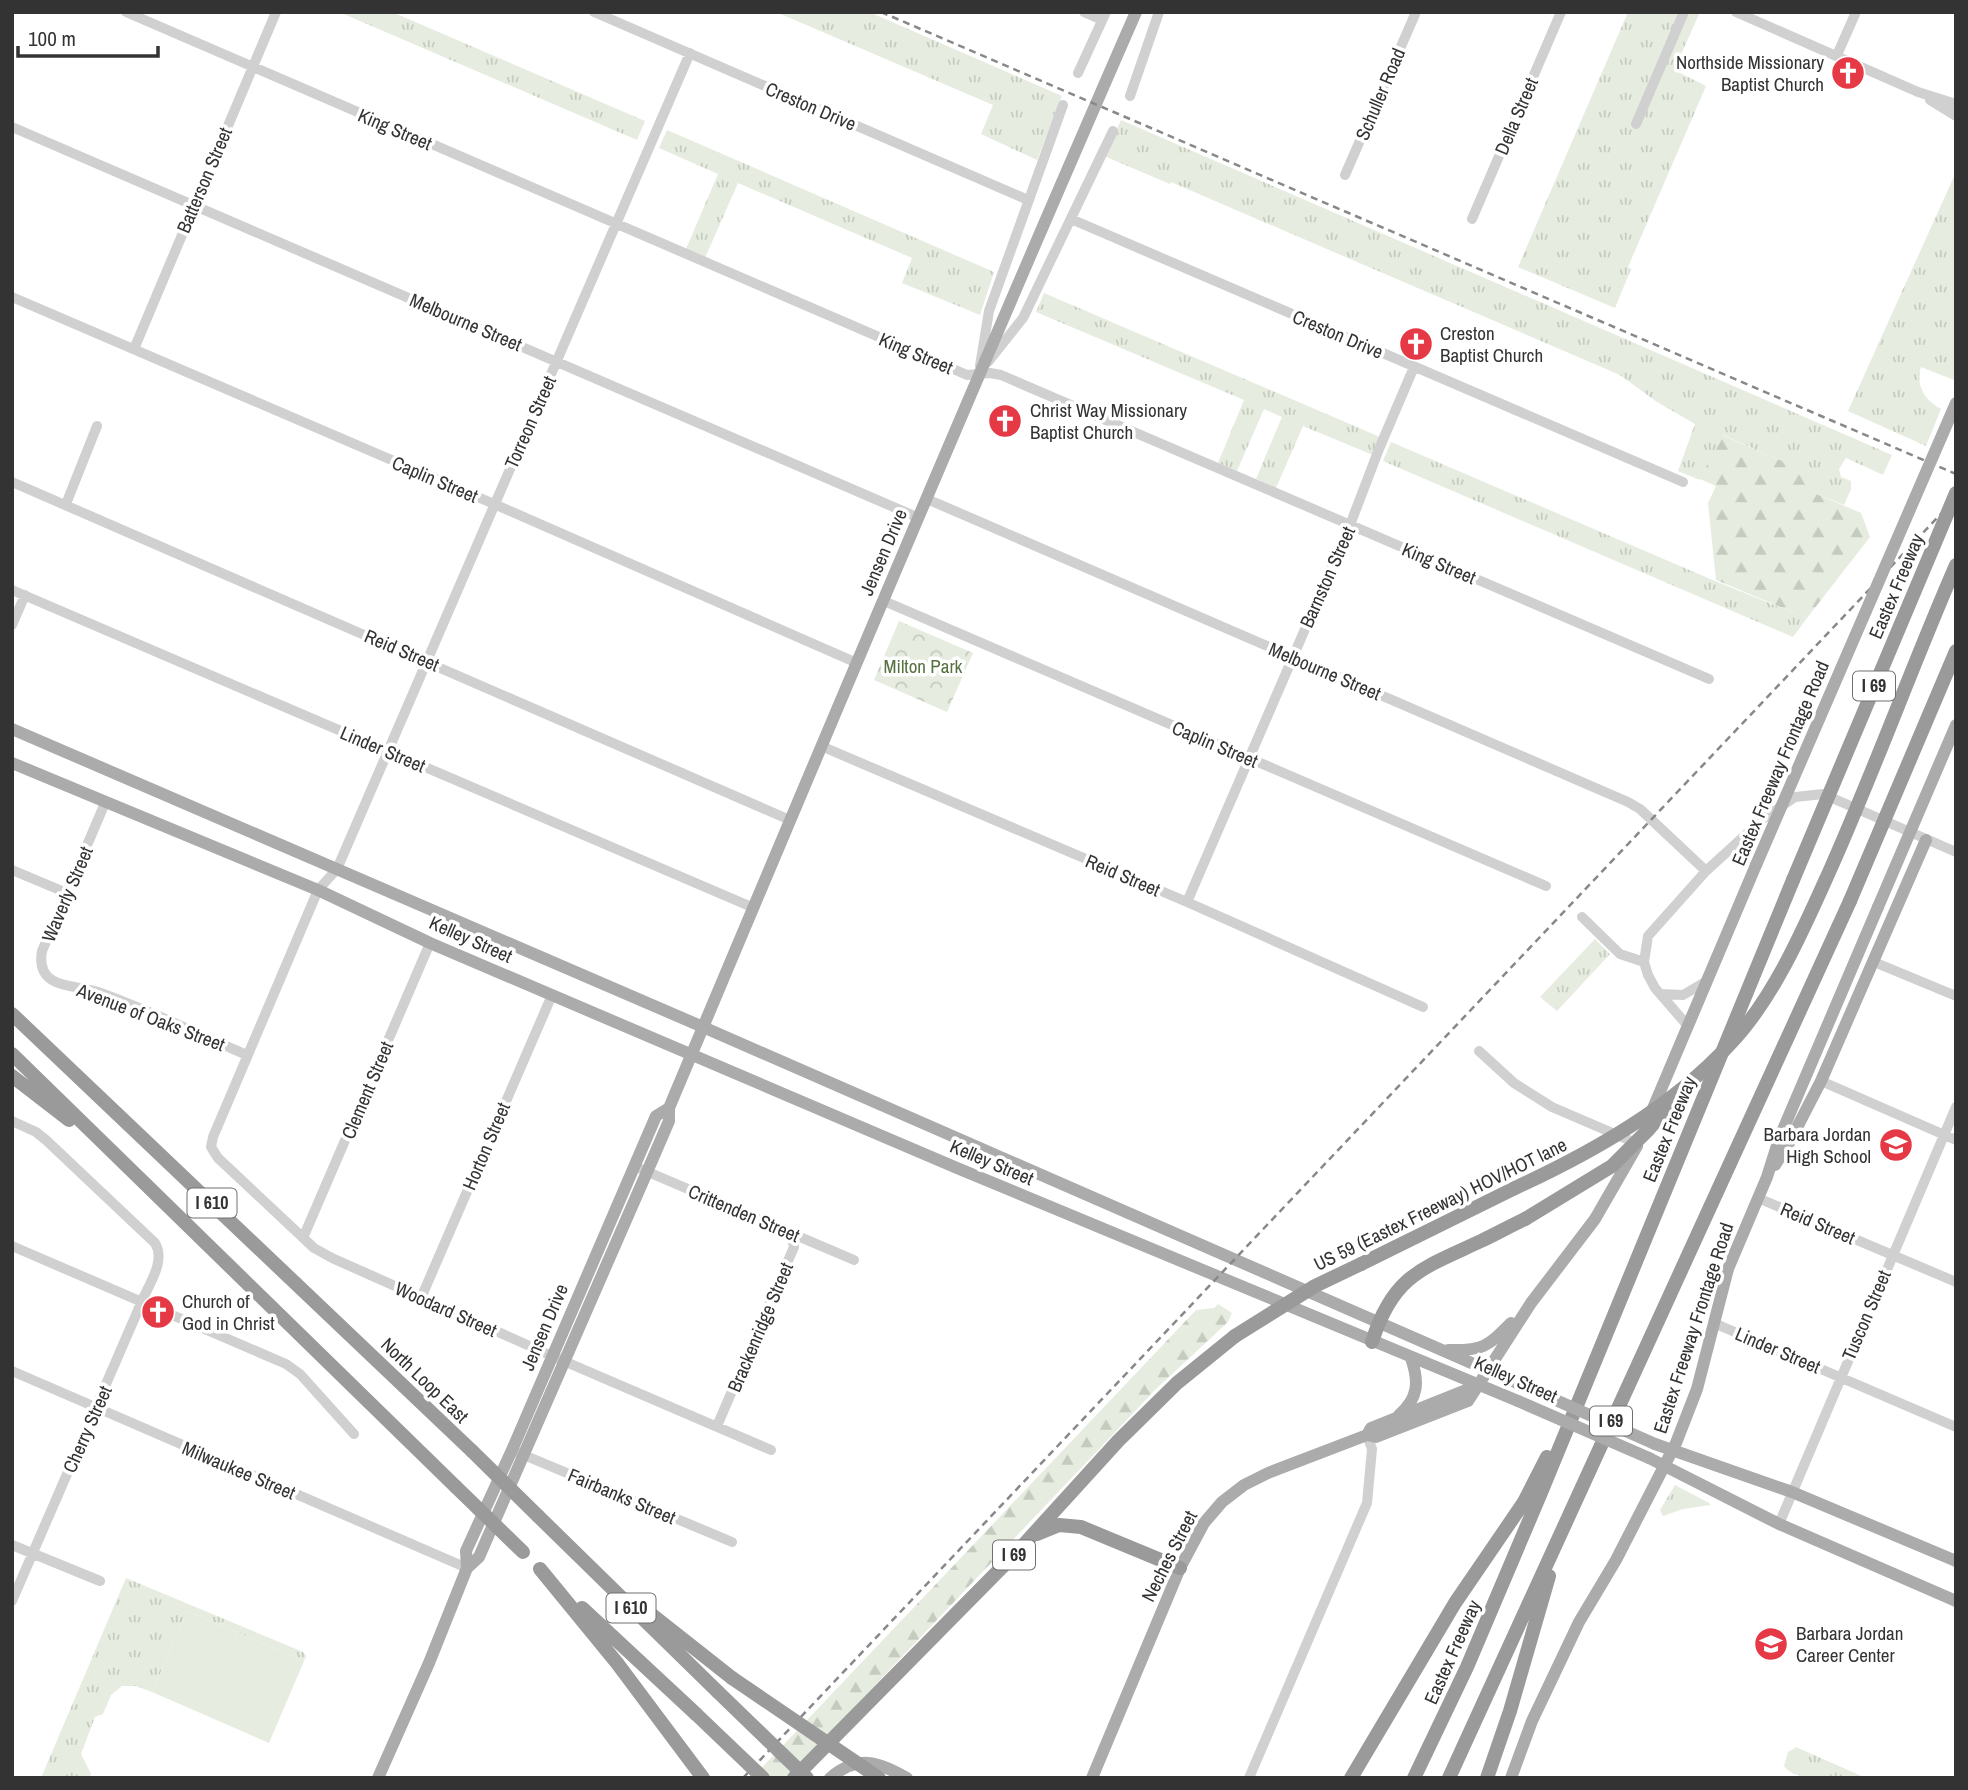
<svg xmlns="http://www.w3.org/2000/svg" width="1968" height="1790" font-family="'Archivo Narrow',sans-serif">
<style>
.grass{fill:url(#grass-tufts)}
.forest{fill:url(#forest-firs)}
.park{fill:url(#park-crowns)}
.garden{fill:#e6ecdf}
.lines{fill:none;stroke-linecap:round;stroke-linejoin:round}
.minor{stroke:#d0d0d0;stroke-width:10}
.major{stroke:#ababab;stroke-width:12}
.highway{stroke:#9a9a9a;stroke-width:14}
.rail{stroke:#888;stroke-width:2.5;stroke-dasharray:7 5;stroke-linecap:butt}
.major-bridge{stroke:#ababab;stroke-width:12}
.highway-bridge{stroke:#9a9a9a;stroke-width:14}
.labels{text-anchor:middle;stroke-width:7;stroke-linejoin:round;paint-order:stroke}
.shield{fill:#fff;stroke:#707070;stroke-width:2}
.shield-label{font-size:18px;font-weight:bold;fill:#333}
.poi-label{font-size:19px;fill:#333;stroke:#fff;text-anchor:start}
.street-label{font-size:19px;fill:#333;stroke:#fff}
.park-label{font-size:19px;fill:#56703f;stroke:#fff}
</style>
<defs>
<pattern id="grass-tufts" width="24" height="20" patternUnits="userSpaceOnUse" patternTransform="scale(1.75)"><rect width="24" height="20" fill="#e6ecdf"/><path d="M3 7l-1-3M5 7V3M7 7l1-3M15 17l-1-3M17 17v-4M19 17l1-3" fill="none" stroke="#c6cbc0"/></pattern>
<pattern id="forest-firs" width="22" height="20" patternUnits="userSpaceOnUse" patternTransform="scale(1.75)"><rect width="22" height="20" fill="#e6ecdf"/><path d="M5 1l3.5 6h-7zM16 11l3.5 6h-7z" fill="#c6cbc0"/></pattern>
<pattern id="park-crowns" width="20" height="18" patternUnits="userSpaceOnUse" patternTransform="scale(1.75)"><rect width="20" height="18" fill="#e6ecdf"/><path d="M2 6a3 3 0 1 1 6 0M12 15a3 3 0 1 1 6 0" fill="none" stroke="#c6cbc0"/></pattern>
</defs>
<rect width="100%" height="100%" fill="#fff"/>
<path class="grass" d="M339,12H392L645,121L637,140Z
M776,12H869L1062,96L1037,160L981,134L993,105Z
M1628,12H1700L1674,70L1706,86L1628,267L1631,269L1615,308L1518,267Z
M1121,120L1892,455L1883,475L1846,458L1839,469L1841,477L1851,481V489L1844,505L1814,493L1820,478L1723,435L1700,480L1678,471L1695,424L1657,402L1620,375L1171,182L1170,184L1104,156Z
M667,130L994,272L980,315L902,283L912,258L738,183L705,258L686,249L718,174L659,148Z
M1956,172V376L1954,380L1921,367C1915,385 1925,401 1941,409L1926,446L1848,411Z
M1044,293L1380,437L1373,455L1303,426L1276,488L1256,479L1282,417L1264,409L1237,471L1218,463L1244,400L1036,312Z
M1391,442L1715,581L1807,618L1793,637L1383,461Z
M1595,939L1610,954L1557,1011L1540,997Z
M1675,1485L1709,1503L1711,1505L1683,1509L1663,1516L1660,1510Z
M126,1578L303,1652L306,1656L304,1661L187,1611L152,1692L136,1686H122L111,1695L103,1714L95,1717L81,1754L91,1774L89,1778H41Z
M1797,1747L1798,1748L1866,1778C1845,1778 1797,1784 1784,1766L1788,1752Z"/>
<path class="forest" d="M1722,435L1821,478L1814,493L1861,513L1870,537L1807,618L1716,580L1708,503L1716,486L1700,479Z
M1218,1304L1232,1313L1228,1322L1157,1388L787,1778H752L1196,1310L1214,1308Z"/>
<path class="park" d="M899,621L973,653L947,712L874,680Z"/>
<path class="garden" d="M187,1611L304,1661L269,1743L152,1692Z"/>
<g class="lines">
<path class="minor" d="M126,12L967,375L990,373L1001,375L1709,679
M594,12L1028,200
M1084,12L1102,20
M1736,12L1918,92L1956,104
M690,53L337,869L318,890L213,1137L211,1147L218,1158L314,1248L332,1258L552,1356L771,1450
M1837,55L1856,12
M1078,73L1106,12
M1130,96L1159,12
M1930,100L1956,116
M1636,124L1684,12
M12,127L919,518
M1345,175L1416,12
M1071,219L1683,482
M1472,219L1561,12
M12,297L494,504L857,663
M134,349L276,12
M988,362L1023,318L1113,131
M980,366L989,311L1063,105
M12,482L790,820
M927,499L1628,802L1640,809L1706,871
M66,504L97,426
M12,590L754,908
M884,601L1546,886
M12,625L25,595
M821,746L1187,902L1423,1007
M105,803L42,951C40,962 41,973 52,980C65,988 84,987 98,992C149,1010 198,1034 247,1055
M12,870L67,893
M1187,902L1350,525L1379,449L1414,367
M1582,917L1620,954L1644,962
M1874,962L1956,996
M1662,994L1683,995L1707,981
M1688,1026L1655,988L1648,975L1644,962L1648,936L1706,871L1763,819L1795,797L1823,794L1956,852
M1479,1051L1514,1083L1552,1107L1638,1144
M1821,1081L1956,1140
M12,1121L36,1132L46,1140L155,1243C166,1261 149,1284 142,1301L12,1601
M634,1166L854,1260
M1758,1198L1956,1282
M303,1238L430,943
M12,1246L286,1364L300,1374L354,1434
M421,1298L552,995
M1716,1324L1956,1427
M12,1371L467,1568
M717,1426L794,1247L792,1239L786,1231
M519,1453L732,1542
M1779,1524L1956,1107
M12,1545L100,1581
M1249,1778L1367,1503L1372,1449L1367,1435"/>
<path class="major" d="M12,729L703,1027L1524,1386
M12,763L318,890L430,943L957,1168L1518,1401
M1651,1113L1756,865
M1775,1165L1789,1143L1821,1081L1926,840
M1448,1350C1483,1351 1487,1347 1511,1323
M1399,1415C1419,1398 1419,1381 1411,1358
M1367,1435L1371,1428L1476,1386
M1655,1444L1792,1492L1956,1561
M1649,1458L1779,1524L1956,1601
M467,1568L479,1557L647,1172L669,1121V1108C823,742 977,376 1136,12
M378,1778L429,1663L467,1568L466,1551L512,1450L656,1116L669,1108
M830,1778C859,1754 877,1762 907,1778
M1092,1778L1180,1568L1204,1523L1222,1502L1244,1485L1268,1473L1367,1435L1376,1437L1468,1401L1531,1303L1595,1219L1637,1146
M1511,1778L1532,1721L1579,1622L1616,1560L1676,1443L1697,1389L1728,1269L1767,1177L1779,1139L1878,907"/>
<path class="highway" d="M12,1014L472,1451
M12,1054L456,1487
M12,1076L69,1120
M1361,1264L1515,1188
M1372,1342C1393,1275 1423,1268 1481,1241C1496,1234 1510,1226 1525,1219
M538,1516L718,1692
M1037,1534L1059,1525L1081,1527L1180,1568
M540,1569L617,1663L703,1778
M642,1607L732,1678
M582,1608L696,1714
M794,1778L1017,1552L1118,1441L1177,1383L1235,1336
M1351,1778L1455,1603L1524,1502L1547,1457
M1414,1778L1467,1667L1540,1495L1793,880
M1449,1778L1850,901
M1487,1778L1510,1711L1549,1576"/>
<path class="rail" d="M881,12L1956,474
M743,1778L1956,498"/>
<path class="major-bridge" d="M1756,865L1956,403
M1878,907L1956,725
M1524,1386L1655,1444
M1518,1401L1649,1458"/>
<path class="highway-bridge" d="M1793,880L1956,493
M1850,901L1956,651
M1515,1188C1593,1152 1671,1108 1730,1044C1774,998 1804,928 1830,870C1875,769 1912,666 1956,565
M1525,1219L1612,1166L1649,1129L1670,1105
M1235,1336L1315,1286L1361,1264
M472,1451L538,1516
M456,1487L523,1552
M732,1678L879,1778
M718,1692L807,1778
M696,1714L763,1778"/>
</g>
<defs>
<g id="church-disc" transform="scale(1.75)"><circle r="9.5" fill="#e63946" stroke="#fff"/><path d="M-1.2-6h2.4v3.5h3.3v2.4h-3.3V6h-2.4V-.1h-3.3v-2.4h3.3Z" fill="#fff"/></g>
<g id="school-disc" transform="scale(1.75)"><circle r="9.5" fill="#e63946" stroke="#fff"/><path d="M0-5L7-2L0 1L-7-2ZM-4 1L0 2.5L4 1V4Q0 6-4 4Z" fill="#fff"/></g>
</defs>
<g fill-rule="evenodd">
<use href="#church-disc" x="1848" y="73"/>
<use href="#church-disc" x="1416" y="344"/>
<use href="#church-disc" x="1005" y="421"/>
<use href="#school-disc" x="1896" y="1145"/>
<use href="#church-disc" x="158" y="1312"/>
<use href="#school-disc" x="1771" y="1644"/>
</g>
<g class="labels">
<g class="shield">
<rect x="1853" y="671.5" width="42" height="29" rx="5"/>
<rect x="187.5" y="1188.5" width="49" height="29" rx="5"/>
<rect x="1590" y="1406.5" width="42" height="29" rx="5"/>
<rect x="993" y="1540.5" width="42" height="29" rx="5"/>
<rect x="606.5" y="1593.5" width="49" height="29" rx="5"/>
</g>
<g class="shield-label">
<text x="1874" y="692">I 69</text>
<text x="212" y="1209">I 610</text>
<text x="1611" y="1427">I 69</text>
<text x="1014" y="1561">I 69</text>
<text x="631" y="1614">I 610</text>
</g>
<g class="poi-label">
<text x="1824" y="69" text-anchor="end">Northside Missionary<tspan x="1824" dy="22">Baptist Church</tspan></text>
<text x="1440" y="340">Creston<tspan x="1440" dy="22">Baptist Church</tspan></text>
<text x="1030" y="417">Christ Way Missionary<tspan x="1030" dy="22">Baptist Church</tspan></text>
<text x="1871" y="1141" text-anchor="end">Barbara Jordan<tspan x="1871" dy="22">High School</tspan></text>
<text x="182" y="1308">Church of<tspan x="182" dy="22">God in Christ</tspan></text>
<text x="1796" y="1640">Barbara Jordan<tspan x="1796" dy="22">Career Center</tspan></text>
</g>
<g class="street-label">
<text transform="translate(1380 94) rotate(-67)" y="7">Schuller Road</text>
<text transform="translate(811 106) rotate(23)" y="7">Creston Drive</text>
<text transform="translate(1516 116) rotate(-67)" y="7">Della Street</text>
<text transform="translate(395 129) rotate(23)" y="7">King Street</text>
<text transform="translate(204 180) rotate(-67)" y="7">Batterson Street</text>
<text transform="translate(466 322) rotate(23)" y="7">Melbourne Street</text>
<text transform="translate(1338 334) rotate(23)" y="7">Creston Drive</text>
<text transform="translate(916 353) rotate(23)" y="7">King Street</text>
<text transform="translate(530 422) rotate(-66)" y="7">Torreon Street</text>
<text transform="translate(435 479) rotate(23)" y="7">Caplin Street</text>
<text transform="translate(883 552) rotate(-67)" y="7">Jensen Drive</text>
<text transform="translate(1439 563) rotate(23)" y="7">King Street</text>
<text transform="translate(1327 577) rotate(-66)" y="7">Barnston Street</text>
<text transform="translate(1896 586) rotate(-67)" y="7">Eastex Freeway</text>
<text transform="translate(402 650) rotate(23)" y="7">Reid Street</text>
<text transform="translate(1325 671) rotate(23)" y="7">Melbourne Street</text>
<text transform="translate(1215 744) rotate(23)" y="7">Caplin Street</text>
<text transform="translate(383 749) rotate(23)" y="7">Linder Street</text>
<text transform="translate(1780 763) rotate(-67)" y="7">Eastex Freeway Frontage Road</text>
<text transform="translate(1123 875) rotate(23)" y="7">Reid Street</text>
<text transform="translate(67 894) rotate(-67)" y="7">Waverly Street</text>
<text transform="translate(471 939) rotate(24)" y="7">Kelley Street</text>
<text transform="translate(151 1017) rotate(21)" y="7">Avenue of Oaks Street</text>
<text transform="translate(367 1090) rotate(-67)" y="7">Clement Street</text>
<text transform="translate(1669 1129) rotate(-68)" y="7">Eastex Freeway</text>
<text transform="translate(486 1146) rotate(-67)" y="7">Horton Street</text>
<text transform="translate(992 1162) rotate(23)" y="7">Kelley Street</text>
<text transform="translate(1440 1204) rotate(-26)" y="7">US 59 (Eastex Freeway) HOV/HOT lane</text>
<text transform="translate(744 1213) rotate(23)" y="7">Crittenden Street</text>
<text transform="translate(1818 1223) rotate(23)" y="7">Reid Street</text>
<text transform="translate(446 1309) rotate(24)" y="7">Woodard Street</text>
<text transform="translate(1866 1315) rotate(-67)" y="7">Tuscon Street</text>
<text transform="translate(544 1327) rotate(-67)" y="7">Jensen Drive</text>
<text transform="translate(760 1327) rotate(-67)" y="7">Brackenridge Street</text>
<text transform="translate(1693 1328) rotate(-72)" y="7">Eastex Freeway Frontage Road</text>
<text transform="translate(1778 1350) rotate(23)" y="7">Linder Street</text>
<text transform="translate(1516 1379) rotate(24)" y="7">Kelley Street</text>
<text transform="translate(425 1380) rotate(44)" y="7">North Loop East</text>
<text transform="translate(87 1429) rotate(-66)" y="7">Cherry Street</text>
<text transform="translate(239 1470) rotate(23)" y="7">Milwaukee Street</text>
<text transform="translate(622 1496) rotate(23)" y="7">Fairbanks Street</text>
<text transform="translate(1169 1556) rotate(-63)" y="7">Neches Street</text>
<text transform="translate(1452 1652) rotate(-66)" y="7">Eastex Freeway</text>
</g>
<g class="park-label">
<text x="923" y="673">Milton Park</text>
</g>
</g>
<rect width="1968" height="1790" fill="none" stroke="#333333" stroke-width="28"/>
<path d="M18 46v10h140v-10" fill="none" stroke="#333333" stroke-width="3.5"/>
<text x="28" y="46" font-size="21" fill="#333333" stroke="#ffffff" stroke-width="5" paint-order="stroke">100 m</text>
</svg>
